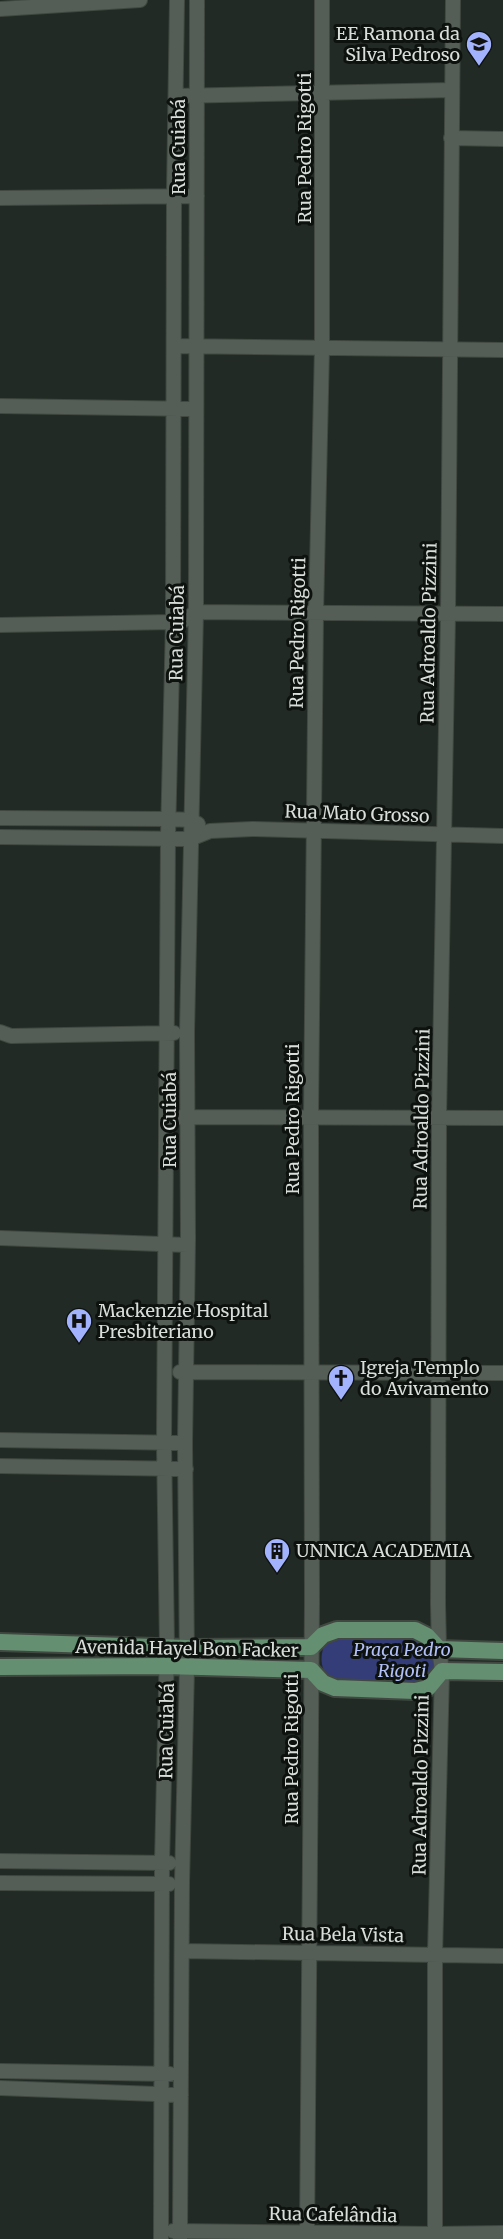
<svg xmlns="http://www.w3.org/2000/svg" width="503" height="2239" font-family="Merriweather,serif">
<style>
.green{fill:#343d77}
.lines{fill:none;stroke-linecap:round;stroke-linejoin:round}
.minor-casing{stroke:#414842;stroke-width:16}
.major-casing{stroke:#414842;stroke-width:20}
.minor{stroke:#545e57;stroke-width:14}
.major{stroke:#648f71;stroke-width:16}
.labels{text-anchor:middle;stroke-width:6;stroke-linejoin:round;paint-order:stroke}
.poi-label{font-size:18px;fill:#d9deda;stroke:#0e120f;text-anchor:start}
.street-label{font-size:18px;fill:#d9deda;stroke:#0e120f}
.park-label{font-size:18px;font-style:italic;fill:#b3c0f8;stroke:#0e120f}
</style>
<rect width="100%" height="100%" fill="#212a24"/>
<path class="green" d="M416,1634L435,1652V1668L419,1685C403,1685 352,1688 340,1684C318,1676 318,1654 328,1638Z"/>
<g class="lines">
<g class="minor-casing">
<path id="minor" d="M0,9L140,0
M176,96L452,90
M451,138L503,139
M0,198L197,196
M174,346L503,350
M0,406L196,409
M0,625L173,622L183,621L196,612L503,614
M0,818L168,819L191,820L198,824
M0,837L190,839L210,831L252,829L503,836
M0,1032L11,1036L174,1033
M167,1117L503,1118
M0,1238L187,1245
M180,1372L503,1373
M0,1440L185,1443
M0,1466L186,1469
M0,1861L169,1863
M0,1883L169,1884
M182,1951L503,1956
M0,2071L170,2074
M0,2088L181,2095
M173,2231L435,2234L503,2233
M161,2239L162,1863L167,1647L164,1443L168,837L173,622L174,196L177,0
M180,2239L182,1883L187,1667L185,1443L188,1240L187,1032L196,612L197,0
M307,2239L312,1603L311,1117L316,613L322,348V0
M435,2239V1955L442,1671L439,1649L438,1604L439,1117L448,615L453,0"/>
</g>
<g class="major-casing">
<path id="major" d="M0,1642L186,1648L311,1647L323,1635L337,1630H415L427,1636L439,1649L503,1651
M0,1667L165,1666L311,1670L323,1683L335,1688L415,1691L428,1688L442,1671L503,1672"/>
</g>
<use href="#minor" class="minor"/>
<use href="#major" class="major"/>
</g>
<defs>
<g id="school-pin" transform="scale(1.35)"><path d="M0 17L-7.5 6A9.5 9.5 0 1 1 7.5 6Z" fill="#a2b2fd" stroke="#0e120f"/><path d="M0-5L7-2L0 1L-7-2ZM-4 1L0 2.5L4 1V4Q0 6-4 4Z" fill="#111"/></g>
<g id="hospital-pin" transform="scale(1.35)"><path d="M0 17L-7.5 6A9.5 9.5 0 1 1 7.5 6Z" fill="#a2b2fd" stroke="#0e120f"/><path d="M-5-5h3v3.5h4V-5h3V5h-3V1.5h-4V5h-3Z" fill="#111"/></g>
<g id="church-pin" transform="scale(1.35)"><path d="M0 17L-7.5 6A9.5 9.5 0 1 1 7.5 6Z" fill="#a2b2fd" stroke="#0e120f"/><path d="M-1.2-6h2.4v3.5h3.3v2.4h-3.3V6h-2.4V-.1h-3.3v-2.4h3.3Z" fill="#111"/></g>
<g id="building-pin" transform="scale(1.35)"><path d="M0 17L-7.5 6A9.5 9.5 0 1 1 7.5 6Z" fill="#a2b2fd" stroke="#0e120f"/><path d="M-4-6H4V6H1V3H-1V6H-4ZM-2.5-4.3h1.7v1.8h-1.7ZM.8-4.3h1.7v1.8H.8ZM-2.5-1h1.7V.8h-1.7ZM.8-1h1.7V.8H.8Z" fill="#111"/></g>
</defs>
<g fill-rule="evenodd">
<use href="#school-pin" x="479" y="44"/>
<use href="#hospital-pin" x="79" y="1321"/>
<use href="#church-pin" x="341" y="1378"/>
<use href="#building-pin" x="277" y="1551"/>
</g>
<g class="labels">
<g class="poi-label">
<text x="460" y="40" text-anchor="end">EE Ramona da<tspan x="460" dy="21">Silva Pedroso</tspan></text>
<text x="98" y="1317">Mackenzie Hospital<tspan x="98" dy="21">Presbiteriano</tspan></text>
<text x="360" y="1374">Igreja Templo<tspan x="360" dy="21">do Avivamento</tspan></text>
<text x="296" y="1557">UNNICA ACADEMIA</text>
</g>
<g class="street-label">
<text transform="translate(179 147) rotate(-90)" y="6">Rua Cuiabá</text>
<text transform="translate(305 148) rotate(-90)" y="6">Rua Pedro Rigotti</text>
<text transform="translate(177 633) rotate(-89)" y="6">Rua Cuiabá</text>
<text transform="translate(298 633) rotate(-89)" y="6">Rua Pedro Rigotti</text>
<text transform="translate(429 633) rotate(-89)" y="6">Rua Adroaldo Pizzini</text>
<text transform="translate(357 814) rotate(2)" y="6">Rua Mato Grosso</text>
<text transform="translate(293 1119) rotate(-90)" y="6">Rua Pedro Rigotti</text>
<text transform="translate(422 1119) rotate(-89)" y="6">Rua Adroaldo Pizzini</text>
<text transform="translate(170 1120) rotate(-90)" y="6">Rua Cuiabá</text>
<text transform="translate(187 1649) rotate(1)" y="6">Avenida Hayel Bon Facker</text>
<text transform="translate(167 1731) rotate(-89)" y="6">Rua Cuiabá</text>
<text transform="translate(292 1749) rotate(-90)" y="6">Rua Pedro Rigotti</text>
<text transform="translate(421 1785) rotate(-89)" y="6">Rua Adroaldo Pizzini</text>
<text transform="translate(343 1935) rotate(1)" y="6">Rua Bela Vista</text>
<text transform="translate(333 2215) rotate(1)" y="6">Rua Cafelândia</text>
</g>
<g class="park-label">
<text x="402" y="1656">Praça Pedro<tspan x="402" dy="21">Rigoti</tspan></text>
</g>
</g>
</svg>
